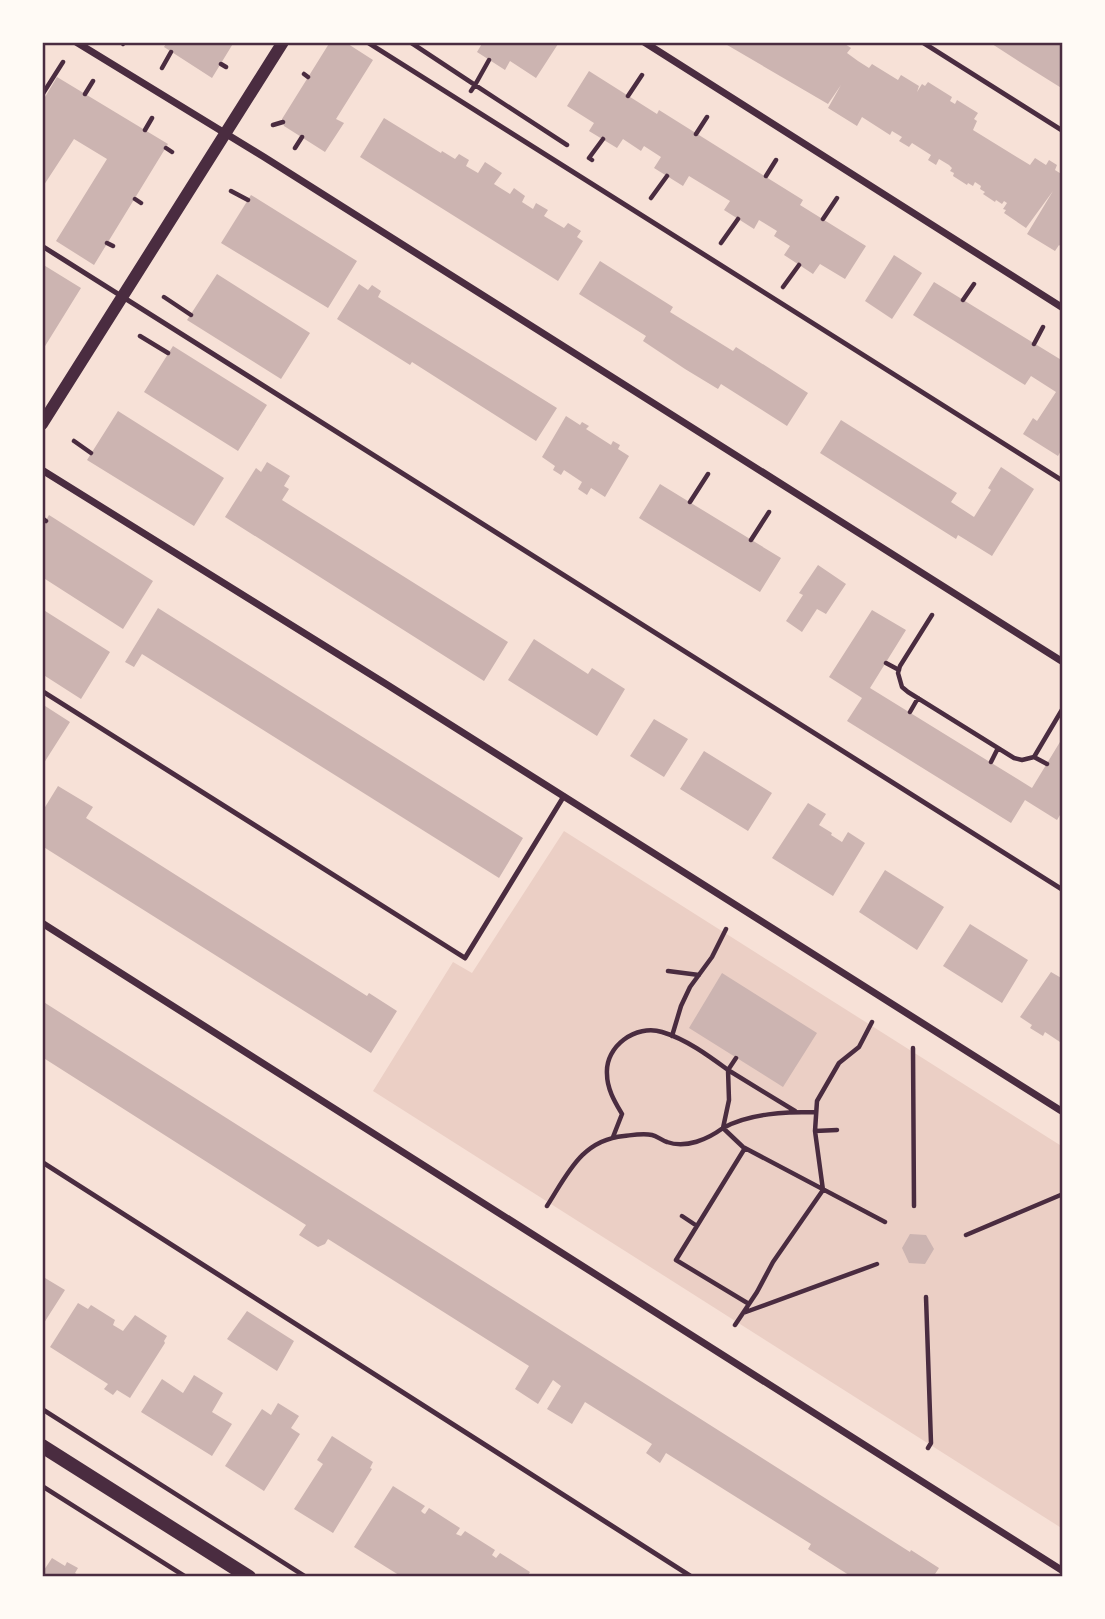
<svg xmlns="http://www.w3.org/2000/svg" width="1105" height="1619" font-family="Rubik,sans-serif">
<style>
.green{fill:#ebcfc5}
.building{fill:#ccb4b1}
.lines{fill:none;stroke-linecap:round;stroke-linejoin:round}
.path{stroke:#4a2c40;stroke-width:4.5}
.service{stroke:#4a2c40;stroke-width:5}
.minor{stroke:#4a2c40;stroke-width:7}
.tertiary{stroke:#4a2c40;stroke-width:12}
.secondary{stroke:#4a2c40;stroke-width:14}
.neatline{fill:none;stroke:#4a2c40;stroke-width:2.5}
</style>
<rect width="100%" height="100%" fill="#f7e1d7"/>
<path class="green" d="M564,831L1063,1147V1529L373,1091L453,962L472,973Z"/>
<path class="building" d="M167,42H234L212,78L164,47Z
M330,42H345L373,60L336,119L344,123L325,152L284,126L282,119Z
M483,42H555L558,44L536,78L510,61L505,70L477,52Z
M722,42H831L837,45L842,42L851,48L847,53L858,61L869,68L872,64L898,80L901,75L919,86L917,92L922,84L925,86L928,82L952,97L950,101L955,104L957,100L978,113L974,119L977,121L973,130L1030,165L1035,158L1046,165L1049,160L1057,165L1055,170L1063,175V248L1059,245L1055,251L1027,234L1053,191L1026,228L1004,213L1006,210L1003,209L1007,203L1004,201L1002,204L996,200L995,202L983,194L985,192L980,189L981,186L975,182L973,186L968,183L967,185L953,176L954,173L950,171L952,168L949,165L939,159L936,165L928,160L931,155L912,143L909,147L899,141L902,137L892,131L890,135L862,117L857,126L828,108L841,85L828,104Z
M989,42H1063V89L1023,64Z
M589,71L657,114L659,110L803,200L800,205L866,246L845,279L820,264L813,274L784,255L790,246L774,236L777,231L759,220L754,229L724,210L730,201L689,176L683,186L654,168L661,157L644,146L641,151L623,139L617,148L589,131L594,123L567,106Z
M57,77L168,144L94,265L56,241L107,159L74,139L42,188V102Z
M384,118L441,153L442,151L455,159L459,154L469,160L466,166L478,173L485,162L502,173L494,184L510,194L514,188L525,196L522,202L533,209L536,203L548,210L544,216L564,228L568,223L581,231L577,237L583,241L558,281L360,157Z
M251,195L357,261L328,308L221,243Z
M894,255L922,273L892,319L865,301Z
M600,261L673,307L670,312L733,351L736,347L808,393L787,426L721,384L718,389L685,369L643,341L646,336L579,294Z
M42,264L81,288L42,351Z
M217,274L310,333L281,379L187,320Z
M934,282L1063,361V447L1058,456L1023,434L1033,418L1037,421L1056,392L1031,376L1025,385L913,315Z
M359,284L368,290L372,285L381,291L378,297L557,408L536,441L412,362L410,365L337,319Z
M173,346L267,405L238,451L144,392Z
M118,411L224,478L194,526L87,460Z
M566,416L580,425L582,422L589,426L586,429L611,445L613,441L620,445L618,449L629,456L605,497L591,488L587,495L578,489L582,482L564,470L561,475L553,470L555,466L542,457Z
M841,420L957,493L951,502L974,517L991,490L988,488L1001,467L1034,489L992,556L958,535L956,539L820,453Z
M267,462L290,476L284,486L289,489L282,500L508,642L484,681L225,517L256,468L261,472Z
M660,484L781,558L760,592L639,518Z
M49,515L153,581L123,629L42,577V527Z
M818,565L846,584L826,614L817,609L802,632L786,621L803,595L799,593Z
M158,608L523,838L499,878L142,654L134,667L125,662Z
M42,609L110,652L81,699L42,674Z
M872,610L906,630L870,688L1032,788L1063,737V810L1057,820L1025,800L1011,823L847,721L862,698L829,677Z
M534,639L588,674L592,668L625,689L597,736L508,680Z
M42,704L70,722L42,766Z
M654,719L688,739L664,777L630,756Z
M704,751L772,793L748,831L680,789Z
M58,786L93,807L86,818L367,996L369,993L397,1011L371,1053L42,846V812Z
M808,803L826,814L819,825L832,833L831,835L842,842L848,832L865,843L833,896L772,858Z
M885,870L944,907L917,950L859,912Z
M970,924L1028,960L1002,1003L943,966Z
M1051,972L1063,979V1044L1045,1032L1043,1036L1030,1028L1032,1025L1020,1017Z
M722,973L817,1033L783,1087L689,1028Z
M42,1001L910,1552L911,1550L939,1568L933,1577H852L808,1549L811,1544L666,1453L660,1463L646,1453L652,1444L585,1402L572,1424L547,1409L561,1386L553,1380L538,1404L515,1389L529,1366L328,1239L325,1244L318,1247L299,1235L306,1225L42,1057Z
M910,1234L926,1235L934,1249L925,1264L909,1263L902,1248Z
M45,1278L65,1290L42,1326V1283Z
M78,1303L88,1309L91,1305L115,1320L113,1325L123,1331L135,1315L167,1336L164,1341L165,1343L130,1398L117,1390L113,1395L104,1389L108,1384L50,1347Z
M247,1311L294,1341L277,1371L227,1339Z
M194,1375L223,1393L212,1412L232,1424L212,1456L141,1412L162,1379L183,1393Z
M278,1403L299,1416L291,1428L300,1434L264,1491L225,1466L262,1409L271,1415Z
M332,1436L373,1462L370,1468L372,1469L333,1533L294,1509L323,1464L317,1460Z
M393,1486L425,1506L421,1511L423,1513L425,1514L429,1508L460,1528L456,1534L461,1536L465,1531L495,1550L492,1555L496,1558L500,1553L530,1572L527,1577H402L354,1547Z
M52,1558L65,1566L67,1562L78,1568L75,1573L81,1577H42V1573Z"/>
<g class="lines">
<path class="path" d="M410,42L475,85L489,60
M123,44L125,42
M221,64L226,67
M162,68L171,52
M304,74L308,77
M471,91L475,85L567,145
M85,94L93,81
M42,95L63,62
M628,96L642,75
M273,125L283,122
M145,130L152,118
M696,134L707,117
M166,148L172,152
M295,148L302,137
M592,160L589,158L603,139
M766,176L776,160
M231,191L248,200
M651,198L667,176
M135,199L141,203
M823,219L837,198
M107,243L113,246
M721,243L738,219
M783,287L799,265
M164,297L191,315
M963,300L974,284
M140,336L168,353
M1034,344L1043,327
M74,441L91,453
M690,502L708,474
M42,518L46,521
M751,540L769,512
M932,615L900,666L898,673L902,687L908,692L1014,758L1022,760L1034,757L1063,708
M886,663L899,670
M910,712L918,698
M1034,757L1047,764
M991,762L998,748
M668,971L699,975
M672,1036L681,1006L690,987L712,957L726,929
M913,1048L914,1206
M736,1058L728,1070L795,1111
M815,1131L837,1130
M613,1137L622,1114C615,1102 607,1089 607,1074C605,1046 636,1024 662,1032C686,1039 709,1056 728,1070L729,1100L723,1128C750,1113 786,1112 816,1112
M745,1148L676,1260L749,1304
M547,1206C568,1173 582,1140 624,1136C633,1135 643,1133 652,1135C657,1136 661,1140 667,1142C686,1149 708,1139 723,1128L743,1147L885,1222
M682,1216L697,1226
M966,1235L1063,1194
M926,1297L931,1443L928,1448
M743,1313L877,1264
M735,1325L757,1292L773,1262L823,1190L815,1131L817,1101L839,1063L859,1047L872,1022
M42,1409L306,1577
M42,1486L186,1577"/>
<path class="service" d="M367,42L1063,481
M922,42L1063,131
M42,246L1063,890
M42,691L465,958L564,796
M42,1162L692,1577"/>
<path class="minor" d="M76,42L264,157L1063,662
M644,42L1063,308
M42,470L386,684L1063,1112
M42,923L1063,1571"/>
<path class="tertiary" d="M42,424L283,42"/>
<path class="secondary" d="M42,1446L249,1577"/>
</g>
<rect width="1105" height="1619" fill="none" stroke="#fffaf5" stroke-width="88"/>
<rect x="44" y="44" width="1017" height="1531" class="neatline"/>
</svg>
